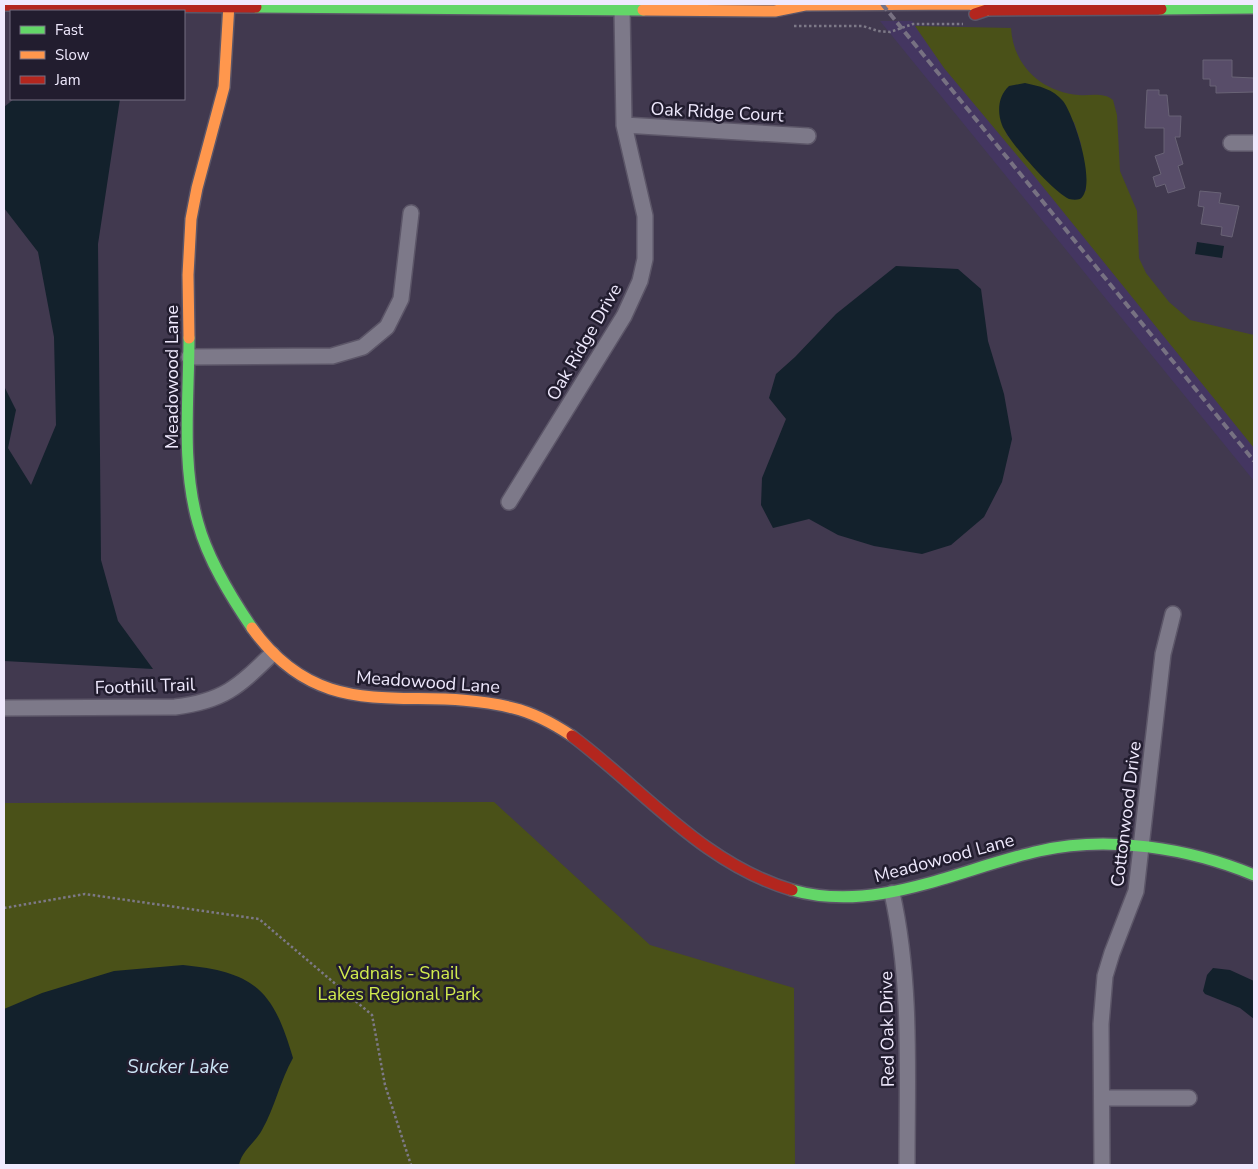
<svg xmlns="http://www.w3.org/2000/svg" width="1258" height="1169" font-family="'Nunito Sans',sans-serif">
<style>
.built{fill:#443661}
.green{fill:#4a5118;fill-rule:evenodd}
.water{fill:#13212c}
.building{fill:#584d69;stroke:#696376}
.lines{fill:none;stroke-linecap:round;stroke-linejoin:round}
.street-casing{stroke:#5c5668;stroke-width:18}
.fast-casing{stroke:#5c5668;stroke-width:14}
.slow-casing{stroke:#5c5668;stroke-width:14}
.jam-casing{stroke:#5c5668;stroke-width:14}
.path{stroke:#7d7987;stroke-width:2.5;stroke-dasharray:2.5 2.5;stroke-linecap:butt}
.street{stroke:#7d7989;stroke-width:15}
.fast{stroke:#63d668;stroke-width:11}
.slow{stroke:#ff974d;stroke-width:11}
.jam{stroke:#b3261e;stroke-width:11}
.rail{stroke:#777182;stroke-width:4;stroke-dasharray:8 4;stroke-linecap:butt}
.labels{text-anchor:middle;stroke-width:5;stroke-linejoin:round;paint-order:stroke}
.street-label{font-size:18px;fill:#efe9fd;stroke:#221d2f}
.park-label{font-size:18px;fill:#d2ec4e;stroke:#221d2f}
.water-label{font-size:19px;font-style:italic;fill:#cbe4f5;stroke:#221d2f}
</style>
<rect width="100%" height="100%" fill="#41394f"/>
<path class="built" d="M880,21H912L1061,204L1254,441V481Z"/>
<path class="green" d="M915,26L1011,28C1013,65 1041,92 1079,95C1090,96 1103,92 1113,100L1117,115L1120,171L1137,211L1139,258L1146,273L1169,302L1190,320L1254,335V448L1031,172L944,68ZM1074,122L1081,144L1086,191L1044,177L1006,134Z
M494,802L650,945L794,988L795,1165H4V803Z"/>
<path class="water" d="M1025,83C1039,86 1053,89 1063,101C1074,115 1098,187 1080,199C1077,200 1073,200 1069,199C1053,192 1008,141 1002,125C997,112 998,96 1009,86Z
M14,99H120L98,244L101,560L118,621L153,669L4,661V386L16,410L8,448L31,485L56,425L54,337L38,252L4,208V107Z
M1197,242L1224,246L1222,258L1195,254Z
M896,266L958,269L981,289L988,341L1004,394L1012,439L1002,482L984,517L951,545L922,554L874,546L838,535L809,519L773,528L761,505L762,478L786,419L769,398L776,374L795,357L836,314Z
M183,965C254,972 273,989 293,1058C280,1081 275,1107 262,1130C255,1143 242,1150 239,1165H4V1009L42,993L114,971Z
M1213,968L1230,970L1254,981V1019L1240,1008L1205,994L1203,991L1207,975Z"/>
<path class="building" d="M1203,60H1232V77L1254,78V92L1216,93V86H1210V79H1203Z
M1147,90H1159V95H1167L1169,116H1181L1180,137H1175L1183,164L1178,166L1185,188L1168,193L1165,184L1156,187L1153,177L1161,174L1155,156L1164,153V128H1145Z
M1200,191L1221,193L1219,203L1239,206L1232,237L1221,235L1222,227L1201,224L1204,207L1198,206Z"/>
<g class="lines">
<g class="street-casing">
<path id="street" d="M624,125L808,136
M1231,143H1254
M189,357L332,356L363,347L387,327L401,299L411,213
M509,502L624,316L640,281L645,259V216L624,125L622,9
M4,708L175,707C224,701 238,687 272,654
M892,893C912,982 907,1074 907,1165
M1102,1098H1189
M1102,1165L1101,1024L1105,976L1112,953L1136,891L1163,654L1173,614"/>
</g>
<g class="fast-casing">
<path id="fast" d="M256,7L643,10
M1161,9L1254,8
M189,338C189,399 181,464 198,523C208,560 231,597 252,628
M792,890C876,914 958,869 1039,851C1108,835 1189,848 1254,875"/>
</g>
<g class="slow-casing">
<path id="slow" d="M643,10L775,11L805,5L970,4L987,10
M189,338L188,275L191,219L197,188L224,87L229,4
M252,628C326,731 412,682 513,708C534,713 554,724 572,736"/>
</g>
<g class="jam-casing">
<path id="jam" d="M4,5L256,7
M975,14L987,10L1161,9
M572,736C644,790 703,864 792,890"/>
</g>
<path class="path" d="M794,26H863L878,31L890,32L913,24H963
M4,908L85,894L259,919L372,1015L385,1085L411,1165"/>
<use href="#street" class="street"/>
<use href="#fast" class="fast"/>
<use href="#slow" class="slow"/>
<use href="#jam" class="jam"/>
<path class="rail" d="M882,4L1254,461"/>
</g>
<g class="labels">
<g class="street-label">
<text transform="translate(717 112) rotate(3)" y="6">Oak Ridge Court</text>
<text transform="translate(584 342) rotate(-60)" y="6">Oak Ridge Drive</text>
<text transform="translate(172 377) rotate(-90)" y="6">Meadowood Lane</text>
<text transform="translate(428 682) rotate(4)" y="6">Meadowood Lane</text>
<text transform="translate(145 686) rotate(-2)" y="6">Foothill Trail</text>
<text transform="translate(1126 814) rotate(-83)" y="6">Cottonwood Drive</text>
<text transform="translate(944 858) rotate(-15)" y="6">Meadowood Lane</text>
<text transform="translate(887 1029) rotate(-91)" y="6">Red Oak Drive</text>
</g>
<g class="park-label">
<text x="399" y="979">Vadnais - Snail<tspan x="399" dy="21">Lakes Regional Park</tspan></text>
</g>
<g class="water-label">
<text x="178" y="1073">Sucker Lake</text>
</g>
</g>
<rect width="1258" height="1169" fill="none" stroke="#efe9fd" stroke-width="10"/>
<rect x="10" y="10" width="175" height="90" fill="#221d2f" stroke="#746f81"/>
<rect x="20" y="26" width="25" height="8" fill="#63d668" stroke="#746f81"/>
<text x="55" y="35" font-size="15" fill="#efe9fd">Fast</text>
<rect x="20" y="51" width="25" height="8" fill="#ff974d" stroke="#746f81"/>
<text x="55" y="60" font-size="15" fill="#efe9fd">Slow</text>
<rect x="20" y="76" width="25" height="8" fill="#b3261e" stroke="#746f81"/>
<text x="55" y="85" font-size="15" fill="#efe9fd">Jam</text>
</svg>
